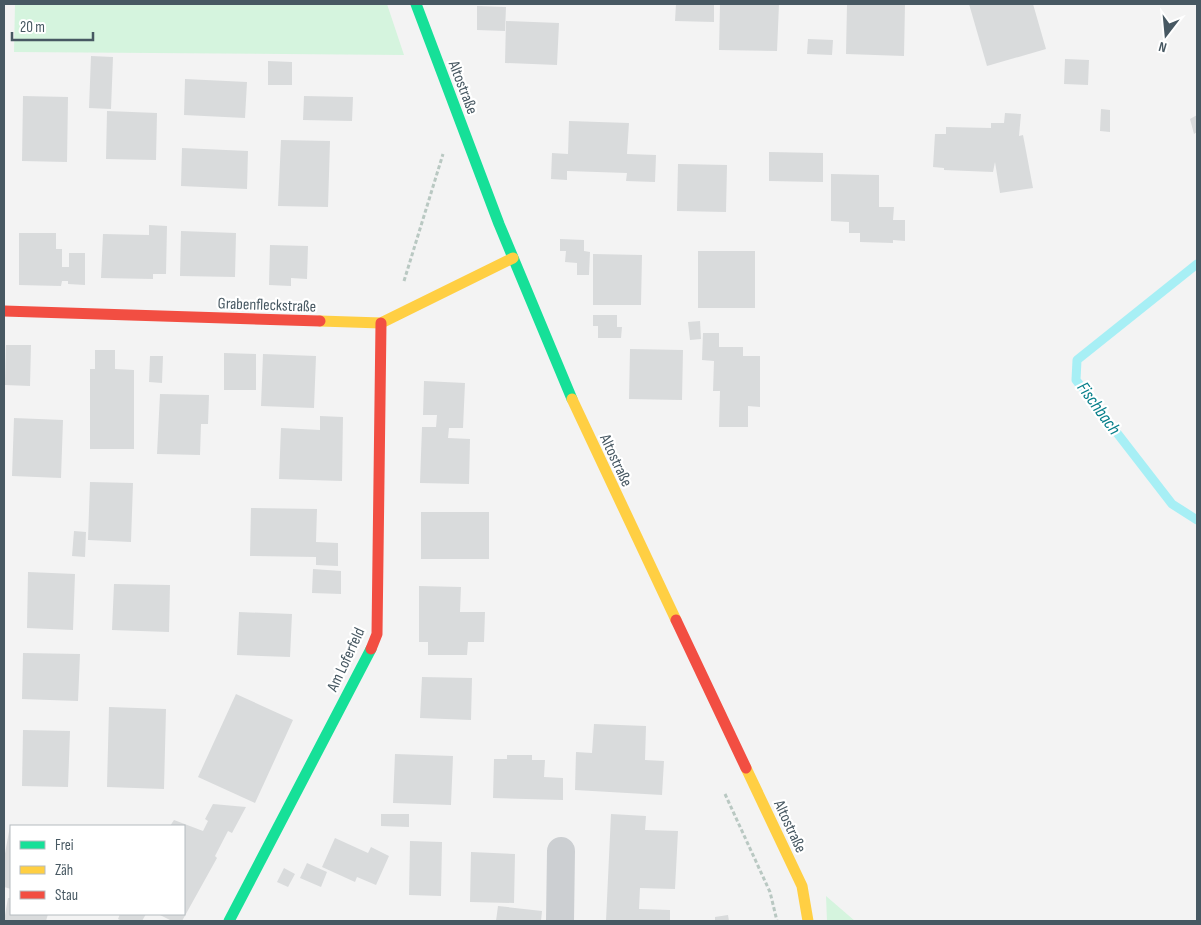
<svg xmlns="http://www.w3.org/2000/svg" width="1201" height="925" font-family="'Sofia Sans Condensed',sans-serif">
<style>
.green{fill:#d5f4de}
.lines{fill:none;stroke-linecap:round;stroke-linejoin:round}
.stream{stroke:#a7eff5;stroke-width:9}
.building{fill:#d9dbdc}
.path{stroke:#b9c8c2;stroke-width:3;stroke-dasharray:4 2.5;stroke-linecap:butt}
.street{stroke:#cccfd2;stroke-width:28}
.fast{stroke:#16e098;stroke-width:11}
.slow{stroke:#ffcf43;stroke-width:11}
.jam{stroke:#f24e42;stroke-width:11}
.labels{text-anchor:middle;stroke-width:4.5;stroke-linejoin:round;paint-order:stroke}
.street-label{font-size:16px;fill:#475862;stroke:#fff}
.water-label{font-size:18px;font-style:italic;fill:#057e89;stroke:#fff}
</style>
<rect width="100%" height="100%" fill="#f3f3f3"/>
<path class="green" d="M15,4H387L404,55L14,52Z
M826,896L855,921H827Z"/>
<g class="lines">
<path class="stream" d="M1197,264L1077,360L1076,380L1172,504L1197,520"/>
</g>
<path class="building" d="M676,4H714V22L675,21Z
M720,4H779L777,51L719,50Z
M847,4H905L904,56L846,54Z
M969,4H1033L1046,49L987,66Z
M477,6L506,7L505,31L477,30Z
M506,21L559,23L557,65L505,63Z
M808,39L833,40L832,55L807,54Z
M91,56L113,57L111,109L89,108Z
M1065,59L1089,60L1088,85L1064,84Z
M268,61L292,62V85H268Z
M185,79L247,82L245,118L184,115Z
M23,96L68,97L67,162L22,161Z
M304,96L353,97L352,121L303,120Z
M1101,109L1110,110V132L1100,131Z
M107,111L157,113L156,160L106,159Z
M1005,113L1021,114L1019,136L1023,135L1033,188L1000,193L995,162L993,172L944,170V168L933,167L935,134H946V127L991,128V123H1004Z
M1197,115V132L1194,134L1190,119Z
M569,121L629,123L627,154L656,155L655,182L626,181L627,173L567,171V180L551,179L552,153L568,154Z
M281,140L330,141L328,207L278,206Z
M182,148L248,151L247,189L181,186Z
M769,152L823,153V182L769,181Z
M678,164L727,165L726,212L677,211Z
M831,174L879,175V207H894L893,220H905V241L893,240V243L860,242V233H849V222L831,221Z
M149,225L167,226L166,274H153V279L101,278L103,234L149,235Z
M181,231L236,233L235,277L180,276Z
M19,233H56V249H62V267H69V253H85V285L68,284V281H62L61,286L19,285Z
M560,239L584,240V251L590,252L589,275H577V263L565,262L566,251H560Z
M270,245L308,246L307,279L291,278V286L269,285Z
M698,251H755V308H698Z
M593,254L642,255L641,305H593Z
M593,315H617V327H622L621,338H598V326H593Z
M700,321L701,339L690,340L688,322Z
M703,333H719V347H743V356H760V407L748,406V427H719L720,391H713L714,361L702,360Z
M6,345H31L30,386L5,385Z
M630,349L683,350L682,400L629,399Z
M95,350H115V369L134,370V449H90V369H95Z
M224,353L256,354V390H224Z
M263,354L316,356L314,408L261,406Z
M150,356H163L162,383L149,382Z
M424,381L465,383L463,428H449L448,438L470,439L469,484L420,483L422,427H436L437,415H423Z
M160,394L209,395L208,424H201L200,455L157,454Z
M320,416L343,417L342,481L279,479L281,428L320,430Z
M14,418L63,420L61,478L12,476Z
M90,482L133,483L131,542L88,540Z
M251,508L317,509L316,542L338,543V566L316,565V557L250,556Z
M421,512H489V559H421Z
M74,531L86,532L85,557L72,556Z
M313,569L341,571V594L312,593Z
M28,572L75,574L73,630L27,628Z
M114,584L170,585L169,632L112,630Z
M419,586L461,587L460,612H485L484,642H468L467,655H428V642H419Z
M239,612L292,614L290,657L237,655Z
M23,653L80,654L78,701L22,699Z
M422,677L472,678L471,720L420,718Z
M236,694L293,720L255,803L198,777Z
M109,707L166,709L164,789L107,787Z
M594,724L646,726L645,760L664,761L662,795L575,790L576,752L592,753Z
M23,730L70,731L68,787L22,786Z
M395,754L453,756L451,805L393,803Z
M507,755H532V760H545L544,777L563,778V800L493,798L494,759H507Z
M213,804L246,807L232,833L228,831L215,856L217,858L182,921H172L158,914H184V826H170L174,820L203,831L208,821L205,819Z
M381,814H409V827L381,826Z
M611,814L646,816L645,830L678,831L675,889L640,888L639,909L670,910V921H606Z
M10,826H11V889L4,887V859Z
M335,838L368,853L371,847L389,856L376,885L357,877L355,882L322,867Z
M410,841L442,842L441,896L409,895Z
M471,852L515,854L514,903L470,902Z
M307,863L327,872L321,887L300,878Z
M284,868L295,874L288,887L277,882Z
M8,898H11V914H48L46,921H4Z
M498,906L542,911L541,921H496Z
M120,914H146L142,921H122L118,919Z
M728,915L729,921H715V917Z"/>
<g class="lines">
<path class="path" d="M404,281L443,154
M725,794L770,892L777,921"/>
<path class="street" d="M560,921L561,851"/>
<path class="fast" d="M416,4L499,224L572,399
M229,921L371,649"/>
<path class="slow" d="M320,321L381,323L513,258
M572,399L676,620
M746,768L802,886L808,921"/>
<path class="jam" d="M4,311L320,321
M676,620L746,768
M371,649L377,634L381,323"/>
</g>
<g class="labels">
<g class="street-label">
<text transform="translate(464 87) rotate(69)" y="6">Altostraße</text>
<text transform="translate(267 304) rotate(2)" y="6">Grabenfleckstraße</text>
<text transform="translate(617 460) rotate(65)" y="6">Altostraße</text>
<text transform="translate(345 659) rotate(-65)" y="6">Am Loferfeld</text>
<text transform="translate(791 826) rotate(65)" y="6">Altostraße</text>
</g>
<g class="water-label">
<text transform="translate(1099 408) rotate(54)" y="6">Fischbach</text>
</g>
</g>
<rect width="1201" height="925" fill="none" stroke="#475862" stroke-width="10"/>
<rect x="10" y="825" width="175" height="90" fill="#ffffff" stroke="#b5bcc0"/>
<rect x="20" y="841" width="25" height="8" fill="#16e098" stroke="#b5bcc0"/>
<text x="55" y="850" font-size="15" fill="#475862">Frei</text>
<rect x="20" y="866" width="25" height="8" fill="#ffcf43" stroke="#b5bcc0"/>
<text x="55" y="875" font-size="15" fill="#475862">Zäh</text>
<rect x="20" y="891" width="25" height="8" fill="#f24e42" stroke="#b5bcc0"/>
<text x="55" y="900" font-size="15" fill="#475862">Stau</text>
<g transform="translate(1166 35) rotate(196)" stroke="#ffffff" stroke-width="4" paint-order="stroke">
<path d="M0-4L9 19L0 12L-9 19Z" fill="#475862"/>
<text y="-8" font-size="14" font-weight="bold" text-anchor="middle" fill="#475862">N</text>
</g>
<path d="M12 32v8h81v-8" fill="none" stroke="#475862" stroke-width="2.5"/>
<text x="20" y="32" font-size="15" fill="#475862" stroke="#ffffff" stroke-width="4" paint-order="stroke">20 m</text>
</svg>
